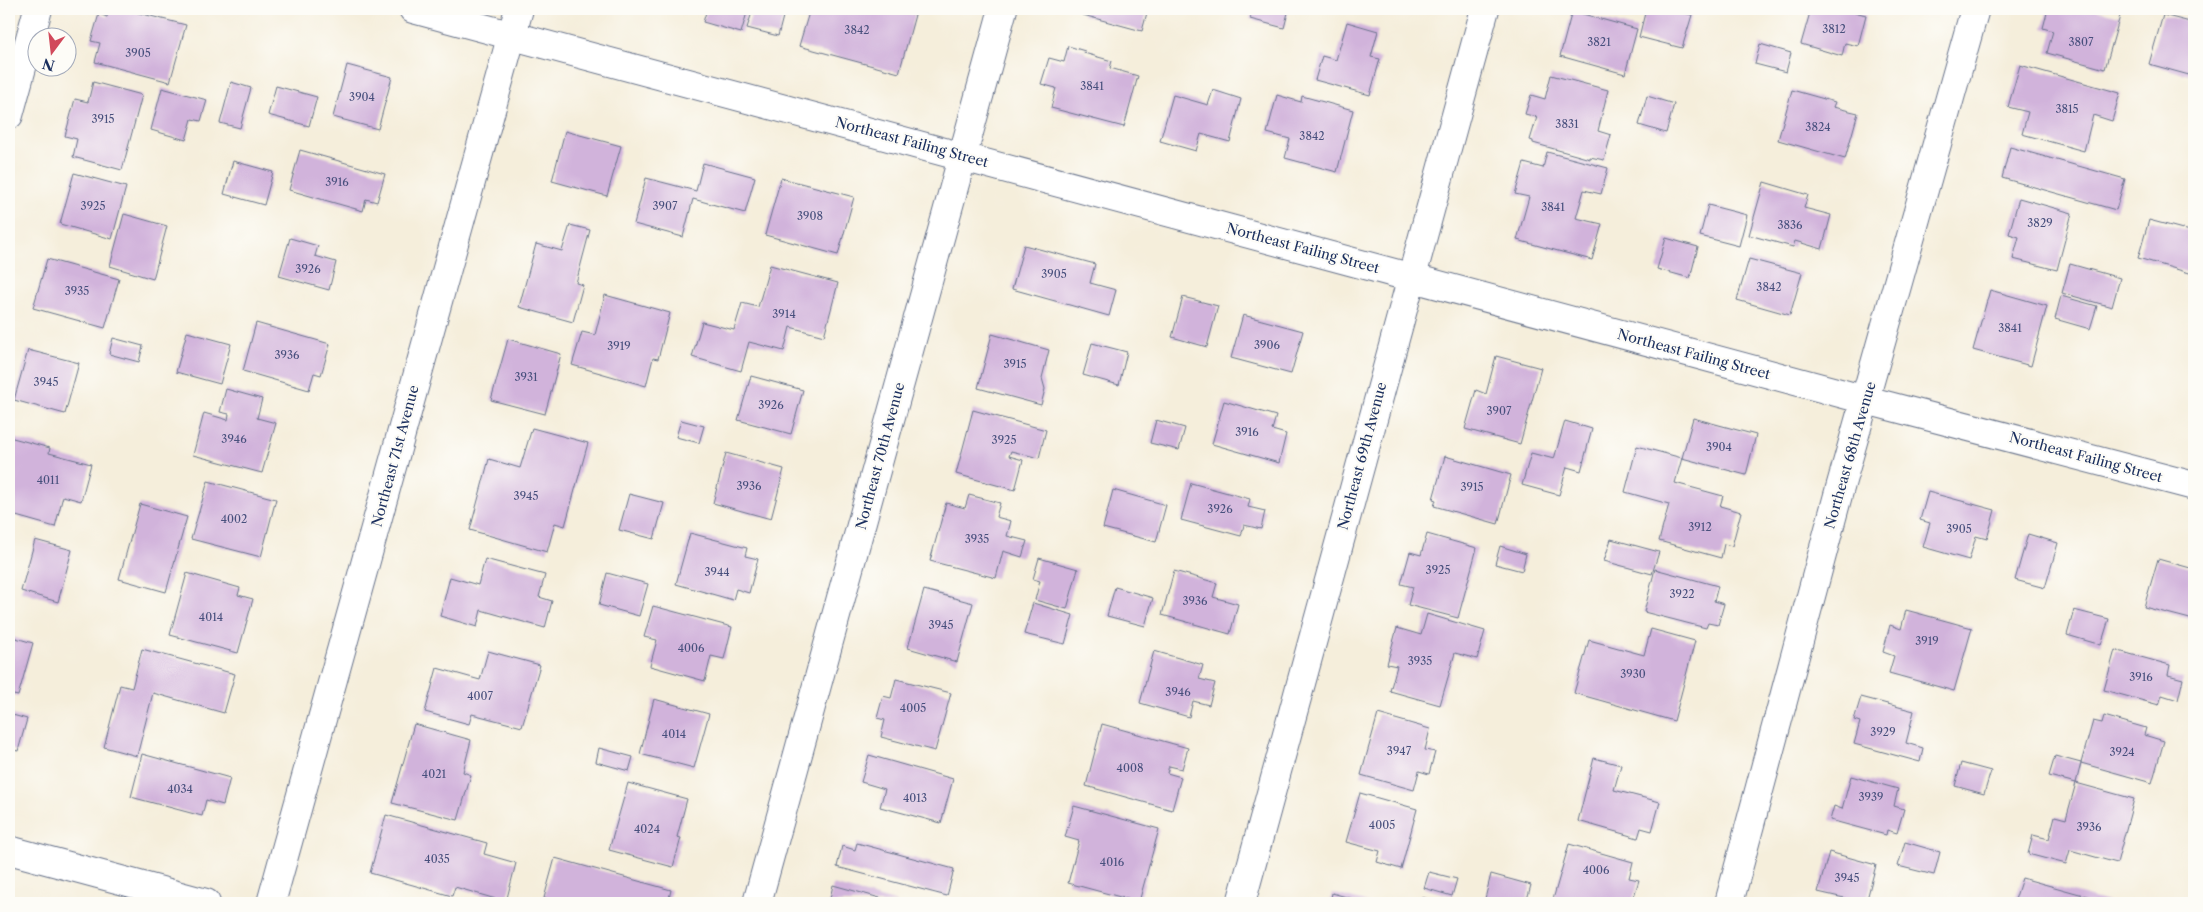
<svg xmlns="http://www.w3.org/2000/svg" width="2203" height="912" font-family="'Libre Caslon Text',serif">
<style>
.building{fill:#d1b3db}
.lines{fill:none;stroke-linecap:round;stroke-linejoin:round}
.minor-casing{stroke:#67728a;stroke-width:30}
.minor{stroke:#fff;stroke-width:28}
.labels{text-anchor:middle;stroke-width:4.5;stroke-linejoin:round;paint-order:stroke}
.number-label{font-size:11px;fill:#48507d}
.street-label{font-size:14px;fill:#1b2f5e;stroke:#fdfcf7}
</style>
<rect width="100%" height="100%" fill="#fdfcf7"/>
<filter id="ink" filterUnits="userSpaceOnUse"><feTurbulence type="fractalNoise" baseFrequency=".02" numOctaves="2"/><feDisplacementMap in="SourceGraphic" scale="10" xChannelSelector="R" yChannelSelector="G"/><feConvolveMatrix kernelMatrix="1 2 1 2 8 2 1 2 1" color-interpolation-filters="sRGB"/></filter>
<filter id="wash" filterUnits="userSpaceOnUse"><feTurbulence type="fractalNoise" baseFrequency=".0096" numOctaves="4" result="noise"/><feDisplacementMap in="SourceGraphic" scale="20" xChannelSelector="R" yChannelSelector="G"/><feGaussianBlur stdDeviation="1.12" result="paint"/><feColorMatrix in="noise" values="0 0 0 0 0 0 0 0 0 0 0 0 0 0 0 0 0 1.4 0 .05"/><feComposite in="paint" operator="in"/></filter>
<g filter="url(#wash)">
<rect width="100%" height="100%" fill="#f5eedb"/>
<g id="blocks">
<path class="building" d="M109,9H123L186,25L170,82L95,62L100,43L91,41L99,14L107,17Z
M707,9H748L741,33L703,22Z
M753,9H785L778,36L747,28Z
M810,9H894L915,15L899,73L799,46Z
M1084,9H1148L1142,31L1083,15Z
M1253,9H1289L1284,28L1250,19Z
M1646,9H1668L1692,15L1682,48L1639,37Z
M1811,9H1843L1866,15L1858,46L1845,43L1842,56L1801,44Z
M2048,9H2092L2120,16L2105,69L2047,53L2053,31L2043,28Z
M1572,11L1637,29L1625,74L1560,56Z
M2163,15L2194,23V54L2189,75L2149,64Z
M1347,22L1378,31L1371,57L1380,59L1370,95L1315,80L1322,56L1336,60Z
M1760,44L1791,53L1786,72L1755,64Z
M1068,46L1085,51L1084,53L1112,61L1110,68L1138,76L1124,127L1051,108L1056,88L1041,84L1049,58L1064,62Z
M347,65L392,77L378,129L333,117Z
M2020,65L2120,93L2112,121L2093,115L2084,151L2022,134L2028,112L2008,107Z
M1551,75L1608,90L1598,131L1611,135L1604,160L1590,157V159L1533,143V141L1530,140L1537,117L1525,114L1531,95L1545,99Z
M93,82L142,95L122,170L73,157L77,139L65,136L75,99L88,102Z
M231,82L251,88L240,128L220,123Z
M276,86L317,97L309,126L268,115Z
M162,88L207,100L201,121L192,119L186,140L151,130Z
M1213,90L1241,99L1230,142L1201,134L1196,151L1160,141L1173,95L1208,105Z
M1792,90L1835,102L1833,107L1858,113L1845,159L1778,140Z
M1277,95L1301,102L1302,96L1353,110L1337,172L1285,158L1290,139L1267,133Z
M1647,96L1674,104L1666,133L1639,125Z
M565,131L621,146L607,196L552,181Z
M2010,147L2125,179L2116,210L2002,178Z
M300,150L385,174L377,202L366,199L363,211L289,190Z
M1547,152L1608,168L1601,194L1584,190L1576,218L1602,224L1592,260L1517,240L1529,197L1515,194L1524,163L1543,168Z
M233,161L273,172L264,205L224,194Z
M703,163L755,177L745,213L693,199L683,237L634,224L646,178L696,191Z
M74,173L126,187L112,239L60,224Z
M781,178L854,197L838,255L765,235Z
M1764,182L1808,195L1804,208L1831,215L1822,249L1795,241L1793,247L1749,235Z
M2019,198L2072,213L2057,270L2013,259L2019,237L2009,234Z
M1708,205L1747,215L1739,246L1700,236Z
M124,214L167,226L153,279L110,266Z
M2149,220L2194,232L2193,274L2138,258Z
M570,225L590,230L576,283L583,285L573,322L519,307L536,244L562,251Z
M290,238L318,246L315,256L336,262L329,290L279,276Z
M1666,238L1698,247L1690,278L1657,269Z
M1024,245L1095,264L1090,283L1116,290L1109,316L1012,289Z
M47,259L119,279L105,328L33,308Z
M1749,259L1802,273L1790,315L1737,300Z
M2070,264L2120,278L2112,307L2062,293Z
M770,265L838,283L824,336L790,327L784,351L749,342L741,371L692,357L702,322L734,330L742,303L758,307Z
M1990,290L2047,306L2031,366L1973,350Z
M605,295L670,313L658,359L653,358L646,386L572,365L582,332L595,335Z
M2061,296L2097,306L2090,329L2055,319Z
M1183,297L1218,306L1207,347L1172,337Z
M1243,315L1303,331L1291,374L1231,358Z
M256,323L330,344L321,375L314,373L309,390L243,371Z
M187,332L231,344L220,384L176,372Z
M992,334L1049,350L1042,378L1045,389L1041,405L978,388Z
M113,338L143,346L139,362L109,354Z
M508,339L561,354L545,414L491,400Z
M1092,343L1127,352L1119,385L1083,375Z
M28,350L79,363L65,414L14,400Z
M1496,356L1541,368L1520,444L1465,429L1476,390L1486,394Z
M751,376L803,390L791,434L738,420Z
M226,389L262,399L257,418L276,423L262,473L193,455L204,413L228,420L229,414L220,412Z
M1224,401L1276,416L1272,430L1286,434L1279,463L1212,444Z
M973,410L1046,430L1039,458L1011,451L1009,456L1023,460L1015,490L956,474Z
M1693,418L1756,435L1746,475L1682,458Z
M681,420L704,426L699,443L676,437Z
M1156,420L1185,428L1179,450L1150,443Z
M1565,421L1592,429L1581,471L1567,467L1559,495L1522,485L1531,453L1554,459Z
M532,428L588,443L565,526L555,523L547,552L470,530L489,459L520,468Z
M9,437L50,448L49,453L91,464L81,501L63,496L55,527L9,514Z
M1637,446L1682,458L1675,483L1723,496L1720,506L1741,512L1732,546L1724,544L1721,558L1659,541L1669,504L1625,492Z
M726,453L784,469L771,519L713,503Z
M1445,456L1511,475L1498,524L1434,506L1436,500L1433,499Z
M208,481L276,499L261,557L191,539Z
M1191,483L1250,499L1248,507L1265,511L1261,529L1244,525L1241,536L1181,520Z
M1113,490L1166,505L1156,542L1103,528Z
M1928,492L1995,510L1987,539L1976,536L1969,560L1923,547L1930,523L1920,520Z
M629,494L664,503L654,539L619,530Z
M969,495L1000,503L996,517L1011,521L1007,536L1027,541L1022,557L1003,551L996,578L930,561L946,503L965,508Z
M140,504L187,517L166,592L119,579Z
M690,533L747,548L745,556L758,559L749,593L736,589L733,600L676,584Z
M1427,534L1477,548L1458,618L1408,605L1413,587L1401,584L1410,552L1421,555Z
M2028,534L2058,543L2045,588L2015,580Z
M1611,539L1659,552L1652,574L1604,561Z
M35,540L72,550L58,602L21,591Z
M1500,546L1526,554L1522,571L1495,564Z
M1039,558L1078,569L1067,609L1035,600L1040,581L1033,579Z
M485,559L545,575L539,597L552,601L545,628L481,610L477,627L440,616L450,577L478,585Z
M2158,559L2194,569V604L2190,619L2144,607Z
M1655,569L1718,586L1714,601L1724,604L1718,625L1708,623L1706,628L1644,612Z
M1174,571L1217,583L1213,597L1238,604L1230,634L1162,615Z
M187,573L240,588L238,595L253,599L238,653L170,635Z
M607,573L648,584L639,616L599,605Z
M1115,587L1153,598L1145,626L1107,616Z
M924,590L973,603L957,662L908,648Z
M1033,603L1073,615L1065,644L1024,634Z
M653,606L732,627L724,659L711,656L705,681L650,666L657,640L644,637Z
M1906,610L1972,628L1954,691L1889,673L1894,656L1883,652L1890,625L1901,629Z
M2074,610L2109,619L2101,645L2067,635Z
M1427,614L1485,631L1477,659L1455,653L1440,705L1390,691L1397,666L1387,664L1397,628L1421,635Z
M1651,629L1695,641L1674,721L1574,693L1589,640L1644,655Z
M9,636L33,643L18,696L9,694Z
M142,649L235,674L224,713L153,693L137,756L104,747L120,685L132,688Z
M2115,650L2170,665L2168,675L2183,679L2178,700L2162,695L2159,705L2104,690Z
M488,651L540,665L522,727L472,714L469,724L425,712L437,668L480,680Z
M1154,651L1203,665L1199,679L1215,683L1209,705L1193,701L1189,717L1140,703Z
M896,679L951,693L935,751L881,737L885,720L877,718L883,696L891,698Z
M1861,697L1914,711L1906,743L1923,748L1920,762L1854,744L1860,722L1854,720Z
M654,699L709,714L694,768L640,754Z
M9,714L27,719L18,751L9,749Z
M1378,714L1430,729L1425,750L1435,752L1429,774L1419,771L1414,790L1361,775Z
M2104,716L2146,728L2144,735L2164,741L2152,783L2081,763L2093,721L2102,723Z
M414,724L471,740L463,772L471,775L458,820L392,803Z
M1102,724L1188,748L1182,769L1169,766L1167,773L1181,777L1172,810L1086,786Z
M599,748L633,757L629,771L596,762Z
M142,754L230,778L223,805L206,800L202,816L131,797Z
M869,755L953,779L941,823L880,807L885,789L861,782Z
M2055,756L2081,763L2076,783L2049,776Z
M1594,758L1621,765L1614,790L1660,802L1652,831L1641,828L1638,838L1578,821Z
M1961,763L1991,771L1984,794L1955,786Z
M1851,776L1898,789L1894,806L1904,809L1897,833L1887,830L1886,835L1830,820L1834,806L1842,809Z
M628,783L687,799L677,837L681,838L673,867L609,850Z
M2076,783L2134,799L2117,863L2070,850L2066,864L2028,854L2033,835L2049,839L2055,816L2066,819Z
M1360,793L1417,809L1401,869L1377,862L1380,851L1346,842Z
M1074,806L1159,829L1139,902L1068,883L1079,841L1065,837Z
M386,815L487,843L484,854L516,863L506,902L455,887L452,896L370,873Z
M1905,842L1940,852L1934,875L1898,866Z
M857,843L954,869L947,896L837,867L842,846L855,850Z
M1569,844L1633,862L1629,878L1639,880L1632,903H1552Z
M1829,852L1876,865L1866,903L1818,892Z
M555,858L671,890L668,903H555V901L544,898Z
M1429,872L1457,879L1452,896L1424,888Z
M1491,874L1531,885L1526,903H1484Z
M2022,878L2112,903H2014Z
M833,885L898,903H829Z
M1332,893L1368,903H1330Z
M1421,897L1444,903H1420Z"/>
</g>
</g>
<g filter="url(#ink)">
<use href="#blocks" fill-opacity="0" stroke="#67728a" stroke-width="1"/>
<g class="lines">
<g class="minor-casing">
<path id="minor" d="M413,9L1866,400L2194,486
M9,115L38,9
M9,850L206,903
M271,903L519,9
M757,903L1003,9
M1241,903L1485,9
M1729,903L1838,495L1975,9"/>
</g>
<use href="#minor" class="minor"/>
</g>
</g>
<g class="labels">
<g class="number-label">
<text x="1834" y="33">3812</text>
<text x="857" y="34">3842</text>
<text x="1599" y="46">3821</text>
<text x="2081" y="46">3807</text>
<text x="138" y="57">3905</text>
<text x="1092" y="90">3841</text>
<text x="362" y="101">3904</text>
<text x="2067" y="113">3815</text>
<text x="103" y="123">3915</text>
<text x="1567" y="128">3831</text>
<text x="1818" y="131">3824</text>
<text x="1312" y="140">3842</text>
<text x="337" y="186">3916</text>
<text x="93" y="210">3925</text>
<text x="665" y="210">3907</text>
<text x="1553" y="211">3841</text>
<text x="810" y="220">3908</text>
<text x="2040" y="227">3829</text>
<text x="1790" y="229">3836</text>
<text x="308" y="273">3926</text>
<text x="1054" y="278">3905</text>
<text x="1769" y="291">3842</text>
<text x="77" y="295">3935</text>
<text x="784" y="318">3914</text>
<text x="2010" y="332">3841</text>
<text x="1267" y="349">3906</text>
<text x="619" y="350">3919</text>
<text x="287" y="359">3936</text>
<text x="1015" y="368">3915</text>
<text x="526" y="381">3931</text>
<text x="46" y="386">3945</text>
<text x="771" y="409">3926</text>
<text x="1499" y="415">3907</text>
<text x="1247" y="436">3916</text>
<text x="234" y="443">3946</text>
<text x="1004" y="444">3925</text>
<text x="1719" y="451">3904</text>
<text x="48" y="484">4011</text>
<text x="749" y="490">3936</text>
<text x="1472" y="491">3915</text>
<text x="526" y="500">3945</text>
<text x="1220" y="513">3926</text>
<text x="234" y="523">4002</text>
<text x="1700" y="531">3912</text>
<text x="1959" y="533">3905</text>
<text x="977" y="543">3935</text>
<text x="1438" y="574">3925</text>
<text x="717" y="576">3944</text>
<text x="1682" y="598">3922</text>
<text x="1195" y="605">3936</text>
<text x="211" y="621">4014</text>
<text x="941" y="629">3945</text>
<text x="1927" y="645">3919</text>
<text x="691" y="652">4006</text>
<text x="1420" y="665">3935</text>
<text x="1633" y="678">3930</text>
<text x="2141" y="681">3916</text>
<text x="1178" y="696">3946</text>
<text x="480" y="700">4007</text>
<text x="913" y="712">4005</text>
<text x="1883" y="736">3929</text>
<text x="674" y="738">4014</text>
<text x="1399" y="755">3947</text>
<text x="2122" y="756">3924</text>
<text x="1130" y="772">4008</text>
<text x="434" y="778">4021</text>
<text x="180" y="793">4034</text>
<text x="1871" y="801">3939</text>
<text x="915" y="802">4013</text>
<text x="1382" y="829">4005</text>
<text x="2089" y="831">3936</text>
<text x="647" y="833">4024</text>
<text x="437" y="863">4035</text>
<text x="1112" y="866">4016</text>
<text x="1596" y="874">4006</text>
<text x="1847" y="882">3945</text>
</g>
<g class="street-label">
<text transform="translate(912 142) rotate(15)" y="5">Northeast Failing Street</text>
<text transform="translate(1303 248) rotate(15)" y="5">Northeast Failing Street</text>
<text transform="translate(1694 354) rotate(15)" y="5">Northeast Failing Street</text>
<text transform="translate(1850 455) rotate(-74)" y="5">Northeast 68th Avenue</text>
<text transform="translate(395 456) rotate(-75)" y="5">Northeast 71st Avenue</text>
<text transform="translate(880 456) rotate(-75)" y="5">Northeast 70th Avenue</text>
<text transform="translate(1362 456) rotate(-75)" y="5">Northeast 69th Avenue</text>
<text transform="translate(2086 457) rotate(15)" y="5">Northeast Failing Street</text>
</g>
</g>
<rect width="2203" height="912" fill="none" stroke="#fdfcf7" stroke-width="30"/>
<g transform="translate(52 52) rotate(195)"><circle r="24" fill="#fdfcf7" stroke="#a3aaba"/>
<path d="M0-4L9 19L0 12L-9 19Z" fill="#d1495b"/>
<text y="-8" font-size="14" font-weight="bold" text-anchor="middle" fill="#1b2f5e">N</text>
</g>
</svg>
